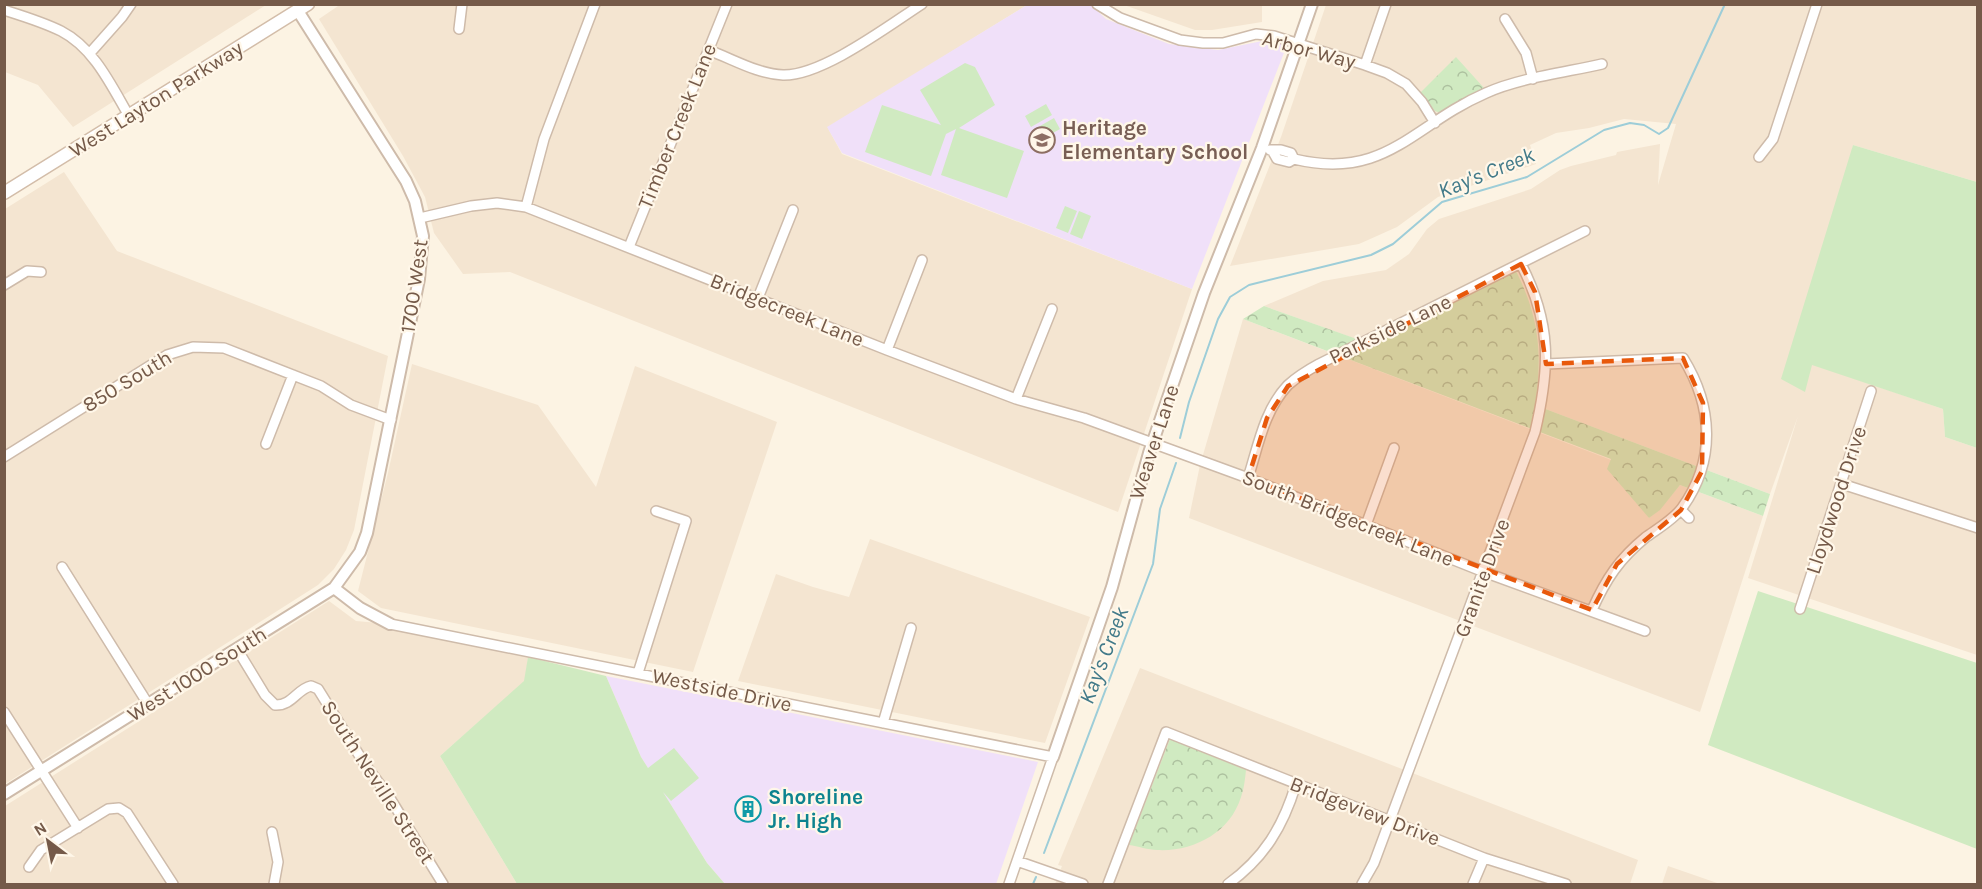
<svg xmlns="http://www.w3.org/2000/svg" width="1982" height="889" font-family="Karla,sans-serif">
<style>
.residential{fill:#f4e5d1}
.education{fill:#f0e0f9}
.green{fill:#d0eac1}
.park{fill:url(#park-crowns)}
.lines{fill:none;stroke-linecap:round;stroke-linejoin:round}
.stream{stroke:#9dcdd8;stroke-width:2}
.minor-casing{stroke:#cebbaa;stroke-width:12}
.tertiary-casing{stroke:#cebbaa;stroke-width:14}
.secondary-casing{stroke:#d3bda9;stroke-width:15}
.minor{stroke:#fff;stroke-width:9}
.tertiary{stroke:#fff;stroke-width:10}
.secondary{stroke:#fff;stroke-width:12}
.marked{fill:#e8590c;fill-opacity:0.2;stroke:#e8590c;stroke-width:4.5;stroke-dasharray:12 8;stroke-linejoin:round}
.labels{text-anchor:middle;stroke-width:4.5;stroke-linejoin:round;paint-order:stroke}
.street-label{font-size:21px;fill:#755a49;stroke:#fff7e9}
.education-label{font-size:21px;font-weight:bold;fill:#785e54;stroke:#fff7e9;text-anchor:start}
.culture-label{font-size:21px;font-weight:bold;fill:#0d838f;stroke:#fff7e9;text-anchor:start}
.water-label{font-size:22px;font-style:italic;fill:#427a89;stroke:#fff7e9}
</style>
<defs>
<pattern id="park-crowns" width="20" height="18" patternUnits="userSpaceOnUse" patternTransform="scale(1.5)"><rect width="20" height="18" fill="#d0eac1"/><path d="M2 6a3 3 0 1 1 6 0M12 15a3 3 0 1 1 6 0" fill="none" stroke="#adc19f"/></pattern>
</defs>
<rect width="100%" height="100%" fill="#fcf3e3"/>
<path class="residential" d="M341,4L1027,5L828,128L842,154L1192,289L1118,512L510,272L463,274L434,233L425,197L403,156L319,19Z
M4,5H266L73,127L38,85L5,72Z
M1124,5H1262V22L1212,30H1195Z
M1326,5H1977V182L1853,145L1812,364L1943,409L1945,437L1977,448V655L1748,578L1798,416L1770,494L1535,405L1539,364L1536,331L1516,271L1370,344L1264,306L1323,281L1386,270L1409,254L1427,229L1439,219L1531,189L1560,170L1571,166L1616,155L1617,152L1660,144L1658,185L1676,124L1624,119L1589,128L1556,133L1530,145L1536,164L1438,197L1397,227L1359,244L1230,266L1281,137Z
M64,172L117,251L388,356L354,530L346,550L334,569L318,585L5,784V209Z
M1243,319L1611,460L1649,518L1660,509L1680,485L1763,516L1700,712L1189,518L1200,465Z
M412,364L538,405L596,487L635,366L777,422L693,672L381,608L358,591L388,473Z
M870,539L1090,617L1045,743L738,681L776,574L813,587L849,597Z
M329,601L356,621L390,624L529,651L525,681L440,756L517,884H7L5,881V806Z
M1140,668L1638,860L1630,884H1055L1062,866L1058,865Z
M1668,866L1720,884H1662Z"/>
<path class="education" d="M1027,5H1091L1106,19L1169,44L1218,50L1267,40L1287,45L1192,289L842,153L827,127Z
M606,676L1038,762L996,884H725L707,863L641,757Z"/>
<path class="green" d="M965,63L975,67L995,105L959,128L1024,151L1007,198L941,175L956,129L946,134L931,176L865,152L882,105L941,125L920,90Z
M1046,104L1052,115L1031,127L1025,116Z
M1054,118L1060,129L1039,141L1033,130Z
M1853,145L1977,182V448L1945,437L1943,409L1812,365L1805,392L1781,379Z
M1065,206L1077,211L1068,233L1056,228Z
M1079,211L1091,216L1082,239L1070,234Z
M1758,591L1977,663V849L1708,745Z
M528,657L606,676L641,757L648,768L674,748L699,778L671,801L663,792L707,863L725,884H517L440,756L524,681Z"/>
<path class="park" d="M1456,57L1484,88L1440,113L1435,111L1420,93Z
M1516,271C1539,317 1543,354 1535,405L1770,494L1763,516L1680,485L1660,510L1649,518L1607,469L1611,459L1243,319L1264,306L1371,344Z
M1170,739L1246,770C1245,779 1244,789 1241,797C1230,833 1193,852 1157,850C1148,850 1138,846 1129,845Z"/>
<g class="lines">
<path class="stream" d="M1180,438L1189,402L1218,319L1230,297L1249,285L1371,255L1393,244L1442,202L1527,177L1604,130L1630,123L1644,125L1659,134L1668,128L1725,4
M1044,853L1153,564L1160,509L1176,463
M1033,884L1036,877"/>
<g class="minor-casing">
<path id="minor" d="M1097,4L1120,18L1180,40L1203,43H1223L1256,34L1274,36L1365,65L1387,73L1406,84L1422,102L1435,123
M4,10C23,16 43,22 61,31C94,48 111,85 129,116
M1505,19L1526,53L1533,79
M459,29L462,4
M708,50C731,58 757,74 783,75C822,76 888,26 922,4
M90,53L122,17L131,4
M1365,65L1386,4
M1270,150H1281L1291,153L1294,159
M1273,152L1277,159L1289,162L1294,159C1386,181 1412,125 1486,93C1519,78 1567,72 1602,64
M1759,157L1773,139L1817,4
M526,207L544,139L595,4
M420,218L471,206L497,203L526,207L887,350L1016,399L1084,418L1248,478L1484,572L1645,631
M629,247L727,4
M4,285L27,271L41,272
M758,298L793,210
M887,350L922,260
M1546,364L1683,358C1713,406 1716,461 1682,508C1673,520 1657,529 1646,537C1619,559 1606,579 1592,610
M1016,399L1052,309
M266,444L293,375
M4,457L167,355L193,347L224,348L321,386L351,405L391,420
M1248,478C1258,447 1264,410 1288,385C1297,377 1308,370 1319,364L1585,231
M1842,484L1978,528
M1681,510L1689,518
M1366,525L1394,448
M62,567L148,704
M1800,609L1871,391
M390,624L1053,757L1009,884
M237,649L265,695L275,705C292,706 297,689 311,686L318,689L364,763L388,795L443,884
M638,673L686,521L656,511
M4,712L78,828
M883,723L911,628
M272,832L278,862L274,884
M1017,861L1083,884
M29,867L41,850L108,809L119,808L127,813L173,884
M1108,884L1166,732L1484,858L1566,884
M1228,884C1264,858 1283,827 1296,784
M1362,884L1374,863L1387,828L1535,432C1550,368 1552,324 1521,264
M1473,884L1484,858"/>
</g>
<g class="tertiary-casing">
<path id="tertiary" d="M334,588L360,608L390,624
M1053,757L1112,587L1149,453L1204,293L1262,148L1312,4
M4,794L334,588L360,552L367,533L419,279L423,236L415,201L406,181L298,11"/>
</g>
<g class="secondary-casing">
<path id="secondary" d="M4,193L308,4"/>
</g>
<use href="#minor" class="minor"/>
<use href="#tertiary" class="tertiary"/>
<use href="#secondary" class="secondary"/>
</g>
<path class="marked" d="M1521,264L1535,292L1546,364L1683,358L1703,403L1702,471L1681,510L1617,564L1592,610L1248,478L1267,418L1288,386Z"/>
<defs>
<g id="school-ring" transform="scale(1.35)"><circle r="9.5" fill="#fff7e9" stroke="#8d6e63" stroke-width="1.5"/><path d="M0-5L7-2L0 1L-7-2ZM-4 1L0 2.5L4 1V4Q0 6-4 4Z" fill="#8d6e63"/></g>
<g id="building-ring" transform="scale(1.35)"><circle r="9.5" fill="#fff7e9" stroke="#0f9aa8" stroke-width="1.5"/><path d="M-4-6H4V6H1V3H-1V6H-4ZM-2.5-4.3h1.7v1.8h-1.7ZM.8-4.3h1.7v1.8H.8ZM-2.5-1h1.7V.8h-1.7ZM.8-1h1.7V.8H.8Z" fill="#0f9aa8"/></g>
</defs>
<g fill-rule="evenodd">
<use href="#school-ring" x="1042" y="140"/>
<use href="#building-ring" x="748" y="809"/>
</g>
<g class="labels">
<g class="street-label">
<text transform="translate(1309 50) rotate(15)" y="7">Arbor Way</text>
<text transform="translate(156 99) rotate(-32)" y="7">West Layton Parkway</text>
<text transform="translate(677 126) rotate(-68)" y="7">Timber Creek Lane</text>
<text transform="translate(414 286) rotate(-82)" y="7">1700 West</text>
<text transform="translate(787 310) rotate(22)" y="7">Bridgecreek Lane</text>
<text transform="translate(1390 329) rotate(-26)" y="7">Parkside Lane</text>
<text transform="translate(127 381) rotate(-31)" y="7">850 South</text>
<text transform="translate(1154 442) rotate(-72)" y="7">Weaver Lane</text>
<text transform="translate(1836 500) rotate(-72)" y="7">Lloydwood Drive</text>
<text transform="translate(1348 518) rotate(22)" y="7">South Bridgecreek Lane</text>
<text transform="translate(1482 578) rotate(-70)" y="7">Granite Drive</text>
<text transform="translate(197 674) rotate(-32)" y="7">West 1000 South</text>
<text transform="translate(722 690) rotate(12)" y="7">Westside Drive</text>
<text transform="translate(378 782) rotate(57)" y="7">South Neville Street</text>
<text transform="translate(1365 811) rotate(21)" y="7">Bridgeview Drive</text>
</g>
<g class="education-label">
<text x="1062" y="135">Heritage<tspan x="1062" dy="24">Elementary School</tspan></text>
</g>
<g class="culture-label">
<text x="768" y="804">Shoreline<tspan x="768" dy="24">Jr. High</tspan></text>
</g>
<g class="water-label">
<text transform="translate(1486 172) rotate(-22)" y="8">Kay's Creek</text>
<text transform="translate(1103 655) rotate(-69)" y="8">Kay's Creek</text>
</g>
</g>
<rect width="1982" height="889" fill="none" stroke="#755a49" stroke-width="12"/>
<g transform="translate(48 841) rotate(328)" stroke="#fff7e9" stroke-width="4.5" paint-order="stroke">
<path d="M0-4.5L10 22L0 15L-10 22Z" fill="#755a49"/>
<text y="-9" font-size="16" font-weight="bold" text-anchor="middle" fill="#755a49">N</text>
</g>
</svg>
